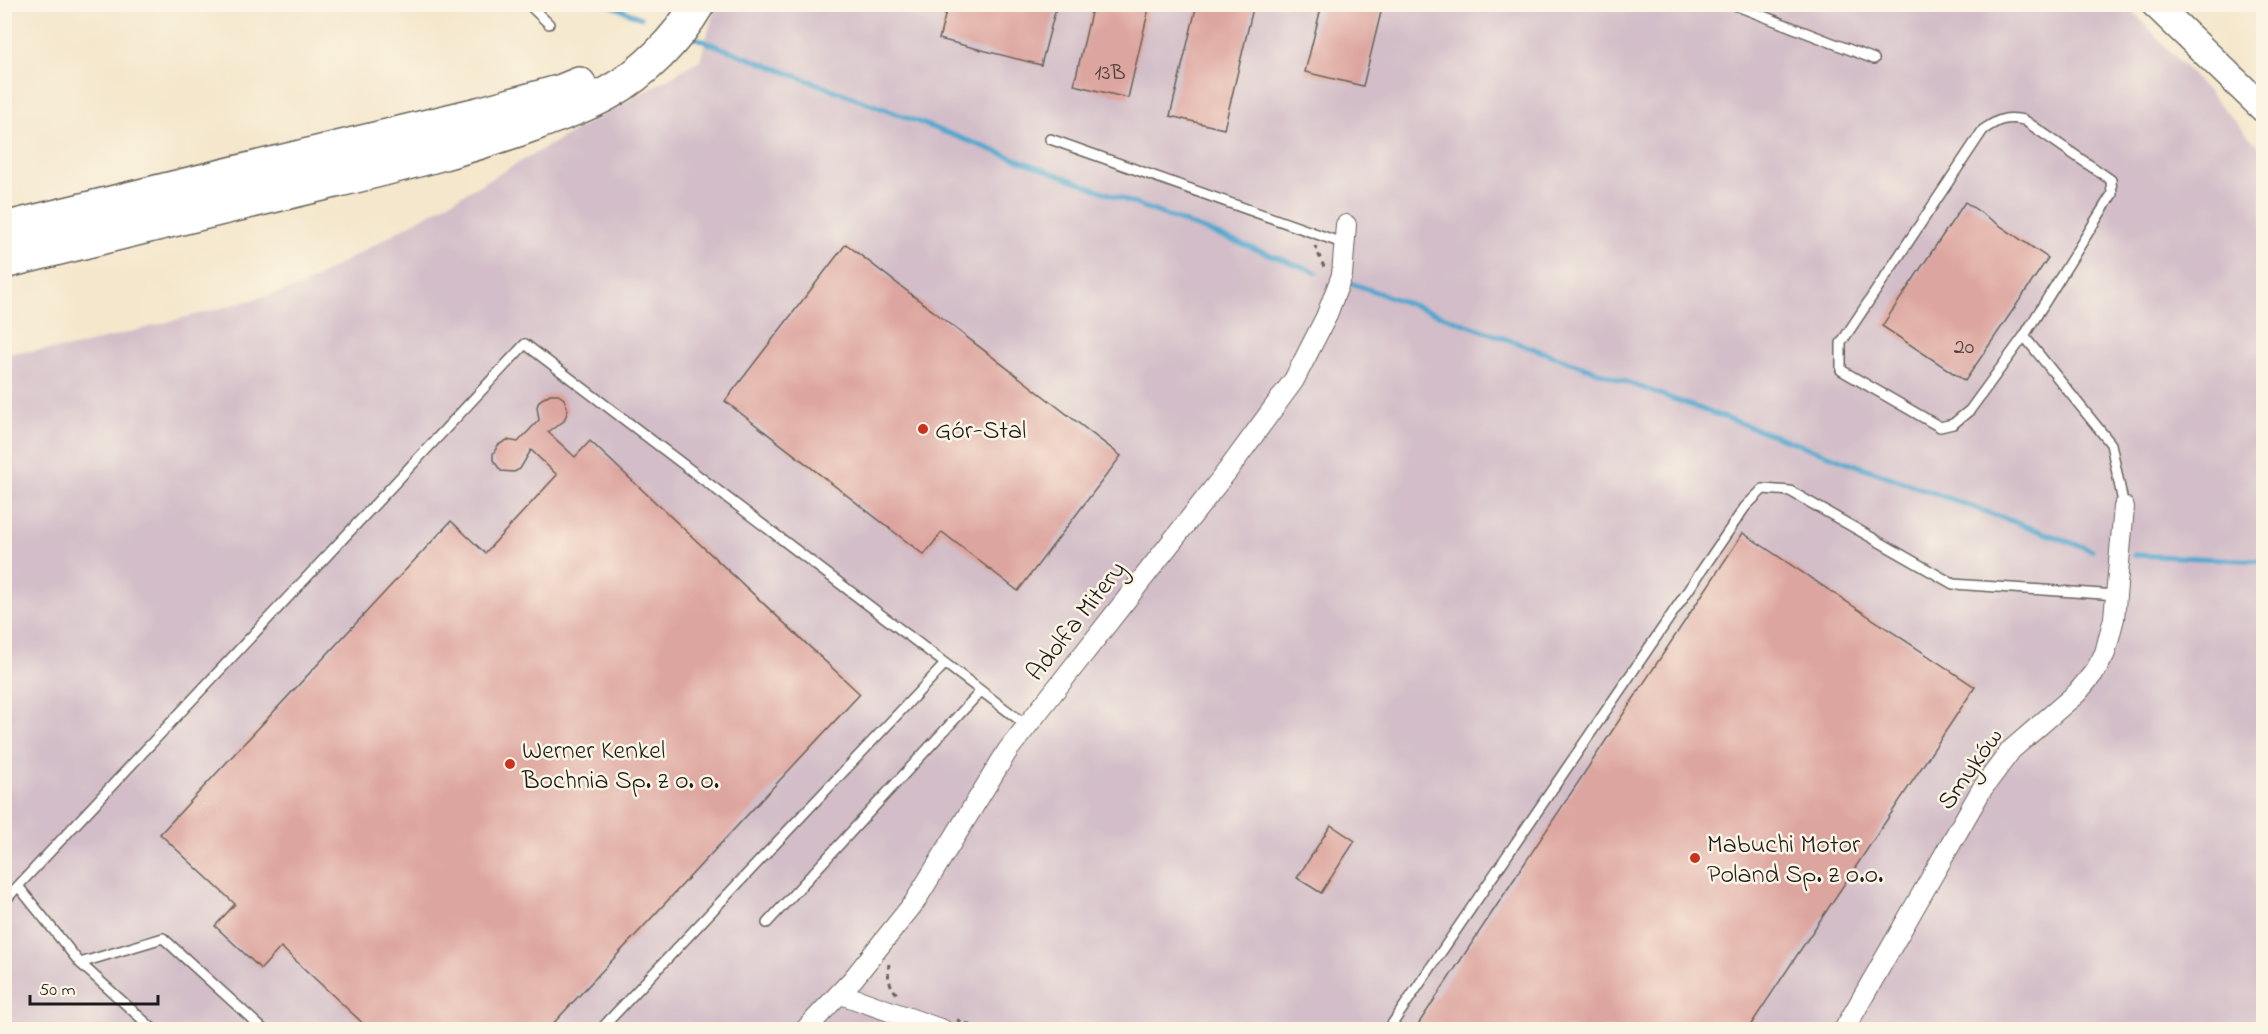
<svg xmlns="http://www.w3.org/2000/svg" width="2268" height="1034" font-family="'Indie Flower',sans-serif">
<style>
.industrial{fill:#d2bdc8}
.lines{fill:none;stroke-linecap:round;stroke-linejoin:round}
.stream{stroke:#50a6cd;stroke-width:5}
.building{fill:#dda59f}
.service-casing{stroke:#68635a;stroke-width:12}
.minor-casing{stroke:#68635a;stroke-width:22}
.secondary-casing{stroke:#68635a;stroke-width:30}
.motorway-casing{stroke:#68635a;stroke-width:36}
.path{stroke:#68635a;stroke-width:3;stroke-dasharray:4.5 4.5;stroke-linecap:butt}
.service{stroke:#fff;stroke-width:9}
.minor{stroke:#fff;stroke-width:20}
.secondary{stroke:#fff;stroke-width:27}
.motorway{stroke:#fff;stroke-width:33}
.poi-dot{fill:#c8321e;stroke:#fcf5e5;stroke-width:2}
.labels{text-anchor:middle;stroke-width:5;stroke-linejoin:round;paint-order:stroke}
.number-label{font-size:22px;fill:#4c3e3d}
.poi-label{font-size:26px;fill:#1c1c1c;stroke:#fcf5e5;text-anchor:start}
.street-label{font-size:26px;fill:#1c1c1c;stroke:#fcf5e5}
</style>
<rect width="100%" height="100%" fill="#fcf5e5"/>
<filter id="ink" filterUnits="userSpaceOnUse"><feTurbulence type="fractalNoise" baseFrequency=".0167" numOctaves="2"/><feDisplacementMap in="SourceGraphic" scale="12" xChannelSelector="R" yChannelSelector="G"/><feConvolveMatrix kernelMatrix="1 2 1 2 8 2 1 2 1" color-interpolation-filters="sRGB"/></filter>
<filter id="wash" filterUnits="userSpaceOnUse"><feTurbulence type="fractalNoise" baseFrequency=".008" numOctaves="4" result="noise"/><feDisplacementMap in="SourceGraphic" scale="24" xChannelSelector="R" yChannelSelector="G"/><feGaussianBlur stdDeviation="1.35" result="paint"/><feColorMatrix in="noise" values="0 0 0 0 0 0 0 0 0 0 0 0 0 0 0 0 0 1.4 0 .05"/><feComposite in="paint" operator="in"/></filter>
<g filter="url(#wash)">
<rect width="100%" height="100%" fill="#f4e7cc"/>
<path class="industrial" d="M716,5H2127L2263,151V1029L5,1030V353L70,348L300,287L700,60Z"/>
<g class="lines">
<path class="stream" d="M608,4L641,18
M693,37L1316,272
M1351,283L2092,550
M2134,555L2264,561"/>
</g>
<g id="blocks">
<path class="building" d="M948,4H1057L1041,65L939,39Z
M1093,4H1150L1128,98L1074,85Z
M1197,4H1254L1224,129L1170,116Z
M1322,4H1383L1363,86L1305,72Z
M1965,202L2048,258L1965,381L1882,326Z
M846,244L1121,456L1018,591L942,532L924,555L725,401Z
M550,394H557L564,399L568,410L564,421L548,432L575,457L590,441L860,694L548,1029H369L281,947L261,969L215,926L235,904L160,834L451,521L485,553L557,475L531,450L520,469L514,472L501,471L493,460V454L498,445L507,440L518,442L539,420L537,407L539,401Z
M1743,533L1975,687L1748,1029H1415Z
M1331,825L1355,841L1321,893L1297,878Z"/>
</g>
</g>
<g filter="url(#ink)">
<use href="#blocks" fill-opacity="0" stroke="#68635a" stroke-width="1.5"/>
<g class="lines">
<g class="service-casing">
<path id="service" d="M528,4L549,24
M1732,4L1874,59
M1050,139L1345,244
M2024,336L1970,410L1953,424L1940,427L1841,370V343L1983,130C1997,120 2006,116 2024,120L2111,180L2112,194L2024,336L2111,444L2124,507
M4,902L18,886
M767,923L980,692
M80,963L163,938L264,1030
M154,1030L80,963L18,886L525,344L1026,725
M600,1030L944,665
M1388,1030L1745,507L1763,489L1790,491L1953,584L2117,595"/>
</g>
<g class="minor-casing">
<path id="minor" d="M841,994L943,1030
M805,1030L853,979L914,903L1008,750L1228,470L1294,380L1326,317L1342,275L1346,225
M1844,1030L1982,789L2011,750L2077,693L2096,670L2105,653L2114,618L2124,507"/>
</g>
<g class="secondary-casing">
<path id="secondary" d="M2155,4L2264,109"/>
</g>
<g class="motorway-casing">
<path id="motorway" d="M4,229L482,113L562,91L579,84
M4,262C113,234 222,208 331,182C401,165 469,148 537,123C560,114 586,106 608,93C644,73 677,40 698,4"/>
</g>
<path class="path" d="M1315,246L1324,267
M889,964C887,976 889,985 897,994
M4,1019L24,1030
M957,1020L984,1030"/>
<use href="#service" class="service"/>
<use href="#minor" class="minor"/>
<use href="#secondary" class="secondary"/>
<use href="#motorway" class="motorway"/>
</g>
</g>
<g class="poi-dot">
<circle cx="923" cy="429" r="6"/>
<circle cx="510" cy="764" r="6"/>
<circle cx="1695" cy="858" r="6"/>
</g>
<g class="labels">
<g class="number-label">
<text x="1110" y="79">13B</text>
<text x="1964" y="353">20</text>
</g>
<g class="poi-label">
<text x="935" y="438">Gór-Stal</text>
<text x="522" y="758">Werner Kenkel<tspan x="522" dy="30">Bochnia Sp. z o. o.</tspan></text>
<text x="1707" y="852">Mabuchi Motor<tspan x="1707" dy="30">Poland Sp. z o.o.</tspan></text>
</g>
<g class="street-label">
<text transform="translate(1075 620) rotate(-52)" y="9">Adolfa Mitery</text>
<text transform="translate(1969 768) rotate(-55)" y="9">Smyków</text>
</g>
</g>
<rect width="2268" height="1034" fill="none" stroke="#fcf5e5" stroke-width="24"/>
<path d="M30 995v9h128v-9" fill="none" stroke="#1c1c1c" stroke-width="3"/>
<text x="39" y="995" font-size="18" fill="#1c1c1c" stroke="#fcf5e5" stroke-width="4.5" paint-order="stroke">50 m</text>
</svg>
